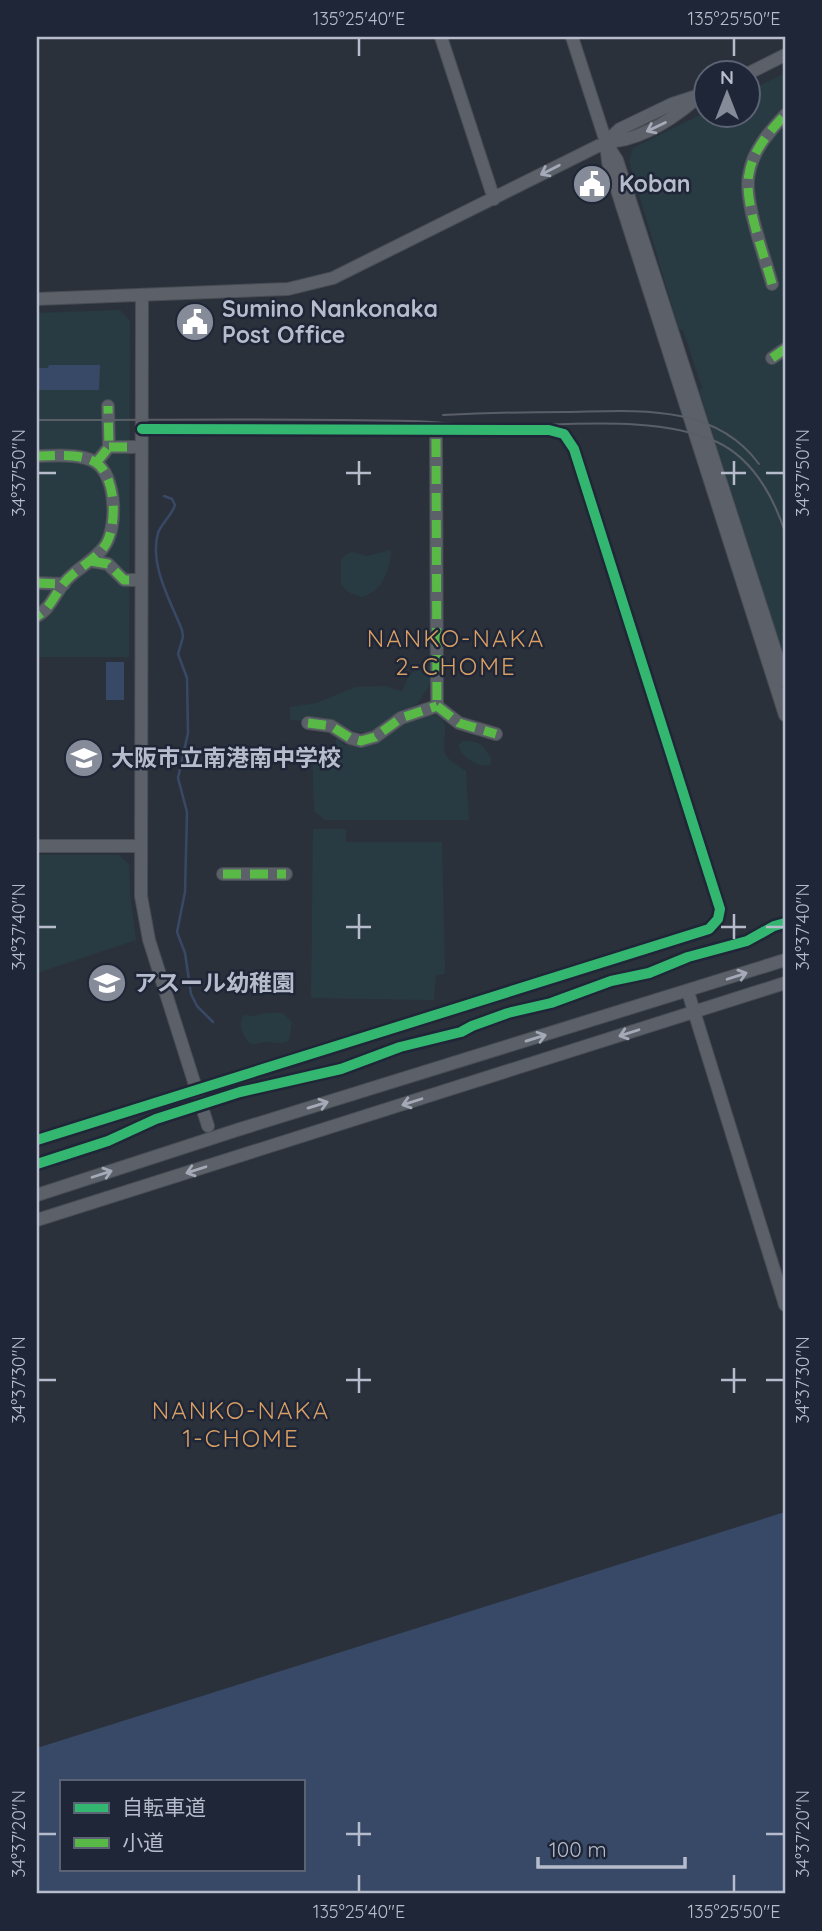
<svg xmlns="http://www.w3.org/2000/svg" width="822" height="1931" font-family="Quicksand,'Noto Sans JP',sans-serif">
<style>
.green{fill:#283b42}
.water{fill:#384967;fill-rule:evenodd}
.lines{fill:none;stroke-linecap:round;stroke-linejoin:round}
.stream{stroke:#384967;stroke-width:2.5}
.minor-casing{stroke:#484c53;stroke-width:14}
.minor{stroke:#5c6068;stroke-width:12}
.tram{stroke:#5a5e66;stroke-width:2}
.quiet{stroke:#58b947;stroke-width:9;stroke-dasharray:18 9;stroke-linecap:butt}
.cycleway-casing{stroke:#1e2637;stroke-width:15}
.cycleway{stroke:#33b770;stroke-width:10}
.oneway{stroke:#a4aab8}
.ticks{fill:none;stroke:#b6bccc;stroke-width:2.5}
.labels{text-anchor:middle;stroke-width:5;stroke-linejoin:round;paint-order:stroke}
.poi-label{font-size:23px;font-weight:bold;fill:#b6bccc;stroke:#1e2637;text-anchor:start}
.neighbourhood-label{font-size:24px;letter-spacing:2px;fill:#da9f62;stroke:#1e2637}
.neatline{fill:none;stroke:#b6bccc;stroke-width:2.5}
.ticks-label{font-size:18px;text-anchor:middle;fill:#b6bccc}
</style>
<rect width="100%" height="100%" fill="#2b313b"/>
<path class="green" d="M785,73V659L699,390L702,388L683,330L679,329L629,161L633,148L706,112V116H748L749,91Z
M120,310L130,321L129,657H37V313Z
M391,550C390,570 383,592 361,597L346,591L341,583V561L345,555L352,552L366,556Z
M430,666L431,682L418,703L375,732H356L335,722L290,720V707L317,703L355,687L386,686L400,691L403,690C408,675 413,668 430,666Z
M436,715C455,724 437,743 447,757C451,762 460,767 466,771L469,820H325L314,811L312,753L336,749V739L341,738L344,745H359L408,720Z
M463,741C479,740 484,745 491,758L490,765C477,768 462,757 458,745Z
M313,829H346V842H442L445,974L436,975L434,1000L311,998Z
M37,855H119L129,865L130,894L136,940L37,973Z
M267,1013H283L292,1022L289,1041C278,1046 267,1038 254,1045L248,1042C243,1034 237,1024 244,1015L252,1016Z"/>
<path class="water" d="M49,365H100L99,390H37V368H48Z
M106,662H124V700H106Z
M785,1512V1894H37V1748ZM61,1782H303V1870H61Z"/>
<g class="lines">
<path class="stream" d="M164,496L172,499L175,505C172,515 161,524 158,533C149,565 171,602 182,630L183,637L178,654L187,678L188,733L178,778L187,812L185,892L177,932L185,953L191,994L197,1006L213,1022"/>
<g class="minor-casing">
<path id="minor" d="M441,37L494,199
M572,37L606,142L608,162L785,715
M747,74L785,55
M606,142C639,141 670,121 695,100
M608,146L617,160L785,681
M772,284C765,257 743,200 749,174C753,150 769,132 785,115
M142,296L141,896L149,940L208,1126
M37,299L288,289L333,278L606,142L620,129L672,104L706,93
M772,358L785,349
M436,439L437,706
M109,447H134
M37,456C54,456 80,453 95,462C117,475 118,529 104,547C93,562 75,569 64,583C55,594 50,609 37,616
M96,463L109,447L108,406
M91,561L108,564L124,580H134
M37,583L64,584
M437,706L459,723L496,734
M308,723L331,726L350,738L361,741L375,737L401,718L437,706
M37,846H141
M223,874H286
M688,992L785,1305
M37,1140L709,929L718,919L720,909L574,449L564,434L549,430L142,429
M37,1195L237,1130L785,960
M37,1220L785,983"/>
</g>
<use href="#minor" class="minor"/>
<path class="tram" d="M443,415C484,413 525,412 566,412C634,411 714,402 759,464
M37,420C162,420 287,418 412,421C441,422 469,426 497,426C563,426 657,414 717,442C753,459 773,496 785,532"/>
<path class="quiet" d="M772,284C765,257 743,200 749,174C753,150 769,132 785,115
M772,358L785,349
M436,439L437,706
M109,447H134
M37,456C54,456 80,453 95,462C117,475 118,529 104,547C93,562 75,569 64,583C55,594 50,609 37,616
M96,463L109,447L108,406
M91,561L108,564L124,580H134
M37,583L64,584
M437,706L459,723L496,734
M308,723L331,726L350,738L361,741L375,737L401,718L437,706
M223,874H286"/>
<g class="cycleway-casing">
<path id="cycleway" d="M37,1140L709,929L718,919L720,909L574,449L564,434L549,430L142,429
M37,1164L108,1141L156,1119L240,1092L341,1069L400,1047L461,1032L472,1026L508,1013L551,1003L611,981L649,973L688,957L747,941L774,926L785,923"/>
</g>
<use href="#cycleway" class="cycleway"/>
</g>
<defs><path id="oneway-shaft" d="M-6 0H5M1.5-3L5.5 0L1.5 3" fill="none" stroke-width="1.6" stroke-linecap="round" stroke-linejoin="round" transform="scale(1.75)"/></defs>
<g class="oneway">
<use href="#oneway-shaft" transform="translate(656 127) rotate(154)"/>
<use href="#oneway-shaft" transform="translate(550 170) rotate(153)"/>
<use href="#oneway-shaft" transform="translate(737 976) rotate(-18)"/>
<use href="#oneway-shaft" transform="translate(629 1033) rotate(162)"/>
<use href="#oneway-shaft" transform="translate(536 1038) rotate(-17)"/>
<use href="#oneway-shaft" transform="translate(412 1102) rotate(162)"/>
<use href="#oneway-shaft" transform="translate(318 1105) rotate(-17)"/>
<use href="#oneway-shaft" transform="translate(196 1170) rotate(162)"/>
<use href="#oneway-shaft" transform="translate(102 1174) rotate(-18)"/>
</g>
<path class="ticks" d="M359,38V56M734,38V56M359,461V485M734,461V485M38,473H56M346,473H371M721,473H746M766,473H784M359,914V939M734,914V939M38,927H56M346,927H371M721,927H746M766,927H784M359,1368V1393M734,1368V1393M38,1380H56M346,1380H371M721,1380H746M766,1380H784M359,1822V1846M38,1834H56M346,1834H371M766,1834H784M359,1875V1892M734,1875V1892"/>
<defs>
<g id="civic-disc" transform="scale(2.0125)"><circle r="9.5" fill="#858b99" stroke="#1e2637"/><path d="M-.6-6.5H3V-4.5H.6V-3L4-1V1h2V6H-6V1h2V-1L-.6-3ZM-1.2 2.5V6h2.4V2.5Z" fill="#fff"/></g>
<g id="school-disc" transform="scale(2.0125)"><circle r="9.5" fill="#858b99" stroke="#1e2637"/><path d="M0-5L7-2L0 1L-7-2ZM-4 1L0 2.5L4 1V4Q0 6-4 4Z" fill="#fff"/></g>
</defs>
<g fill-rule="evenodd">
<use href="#civic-disc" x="592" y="184"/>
<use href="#civic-disc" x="195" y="322"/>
<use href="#school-disc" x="84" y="758"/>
<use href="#school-disc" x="107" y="983"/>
</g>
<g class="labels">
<g class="poi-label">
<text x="619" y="192">Koban</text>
<text x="222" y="317">Sumino Nankonaka<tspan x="222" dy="26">Post Office</tspan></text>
<text x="111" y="766">大阪市立南港南中学校</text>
<text x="134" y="991">アスール幼稚園</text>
</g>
<g class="neighbourhood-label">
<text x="456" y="647">NANKO-NAKA<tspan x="456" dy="28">2-CHOME</tspan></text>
<text x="241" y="1419">NANKO-NAKA<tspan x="241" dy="28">1-CHOME</tspan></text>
</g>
</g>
<rect width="822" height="1931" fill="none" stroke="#1e2637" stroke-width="77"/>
<rect x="60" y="1780" width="245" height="91" fill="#1e2637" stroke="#5b6273" stroke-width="2"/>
<rect x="74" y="1803" width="35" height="10" fill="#33b770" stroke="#5b6273" stroke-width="2"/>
<text x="122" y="1815" font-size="21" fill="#b6bccc">自転車道</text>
<rect x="74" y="1838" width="35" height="10" fill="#58b947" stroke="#5b6273" stroke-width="2"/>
<text x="122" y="1850" font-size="21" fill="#b6bccc">小道</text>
<g transform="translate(727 94)"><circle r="33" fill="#1e2637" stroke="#5b6273" stroke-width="2"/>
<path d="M0-5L12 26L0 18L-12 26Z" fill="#858b99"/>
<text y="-10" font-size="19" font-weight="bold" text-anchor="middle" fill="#b6bccc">N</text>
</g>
<path d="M538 1857v10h147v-10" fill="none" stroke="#b6bccc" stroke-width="3.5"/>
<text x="549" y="1857" font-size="21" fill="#b6bccc" stroke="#1e2637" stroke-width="5" paint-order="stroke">100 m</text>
<rect x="38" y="38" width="746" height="1854" class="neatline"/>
<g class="ticks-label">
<text x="359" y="25">135°25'40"E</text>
<text x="734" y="25">135°25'50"E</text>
<text transform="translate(19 473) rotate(-90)" y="6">34°37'50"N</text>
<text transform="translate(803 473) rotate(-90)" y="6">34°37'50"N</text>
<text transform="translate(19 927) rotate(-90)" y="6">34°37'40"N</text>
<text transform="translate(803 927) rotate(-90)" y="6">34°37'40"N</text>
<text transform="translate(19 1380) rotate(-90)" y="6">34°37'30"N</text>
<text transform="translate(803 1380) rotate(-90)" y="6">34°37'30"N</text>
<text transform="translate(19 1834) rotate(-90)" y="6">34°37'20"N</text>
<text transform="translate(803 1834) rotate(-90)" y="6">34°37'20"N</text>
<text x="359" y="1918">135°25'40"E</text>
<text x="734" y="1918">135°25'50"E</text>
</g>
</svg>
